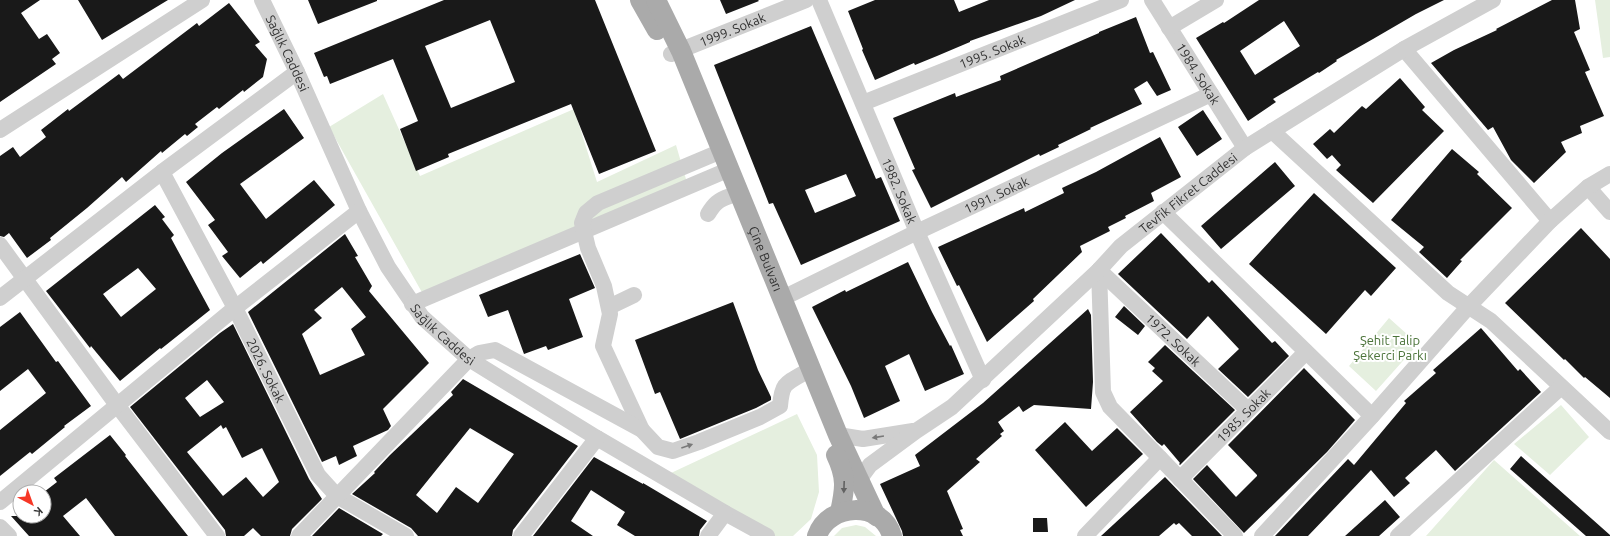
<svg xmlns="http://www.w3.org/2000/svg" width="1610" height="536" font-family="Ubuntu,sans-serif">
<style>
.green{fill:#e5efdf}
.building{fill:#191919;fill-rule:evenodd}
.lines{fill:none;stroke-linecap:round;stroke-linejoin:round}
.minor{stroke:#cfcfcf;stroke-width:16}
.major{stroke:#aaa;stroke-width:20}
.oneway{fill:#797979}
.oneway2{fill:#626262}
.labels{text-anchor:middle;stroke-width:4;stroke-linejoin:round;paint-order:stroke}
.street-label{font-size:13px;fill:#323232;stroke:#fff}
.park-label{font-size:13px;fill:#4b7339;stroke:#fff}
</style>
<rect width="100%" height="100%" fill="#fff"/>
<path class="green" d="M1595,0H1610V57L1603,58Z
M383,94L420,176L574,109L597,182L676,145L688,186L424,296L329,127Z
M1389,318L1418,344L1376,391L1349,366Z
M1561,405L1589,437L1550,475L1514,444Z
M797,414L817,455L819,492L811,519L793,536H774L671,473Z
M1494,460L1580,536H1426Z
M856,525L865,527L876,536H834L842,528Z"/>
<path class="building" d="M0,0H40L21,13L39,39L47,34L60,53L52,59L56,64L0,102Z
M78,0H168L102,40Z
M308,0H377V1L318,24Z
M444,0H595L656,151L599,174L571,104L448,154L449,157L416,171L400,129L418,121L393,59L330,84L327,76L324,77L314,53ZM490,20L515,82L451,108L425,46Z
M720,0H758L759,1L726,14Z
M875,0H954L959,12L989,0H1075L1041,16L970,41V42L937,56L915,65L914,63L875,80L862,50L863,49L848,11Z
M1259,0H1444L1416,14L1373,39L1336,60L1337,61L1319,73L1318,72L1273,99L1276,102L1248,121L1196,38L1223,22L1224,23ZM1284,21L1300,46L1255,75L1240,51Z
M1552,0H1575L1580,29L1574,32L1590,70L1585,72L1604,116L1580,126L1582,133L1561,142L1566,152L1534,183L1511,160L1493,127L1488,130L1431,63L1454,50L1497,30L1496,29Z
M229,3L260,42L255,45L267,59L263,77L244,92L243,90L219,109L217,107L195,124L198,127L187,136L185,134L162,153L161,151L126,182L122,177L87,208L50,238L51,240L27,258L9,233L4,237L0,236V156L13,147L20,157L46,137L41,130L68,109L69,111L119,74L123,79L197,23L199,26Z
M1136,17L1150,53L1153,52L1171,90L1157,96L1147,81L1134,89L1142,104L1090,128L1091,129L1058,145L1059,147L1040,156L1039,154L931,208L912,170L915,169L893,118L955,93L956,97L1001,80L1000,76L1099,33V32Z
M811,26L876,179L881,177L900,221L801,265L773,203L769,204L714,65ZM846,174L856,196L815,213L805,190Z
M1400,78L1425,107L1422,110L1444,131L1373,203L1336,170L1341,165L1332,155L1327,159L1313,144L1330,129L1334,133L1362,106L1366,109Z
M284,109L304,138L240,184L266,219L314,180L335,205L263,264L261,261L240,278L222,256L228,252L208,225L215,220L186,182L222,153Z
M1203,110L1222,139L1197,156L1178,127Z
M1160,137L1181,177L1151,193L1154,201L1125,216L1126,218L1108,227L1110,231L1080,246L1082,252L1033,299L1034,301L987,342L959,285L957,286L938,247L1024,208L1025,212L1064,193L1062,188L1096,172Z
M1452,149L1479,172L1477,174L1512,208L1460,260L1462,261L1447,278L1419,252L1424,247L1391,220Z
M1275,162L1295,186L1221,249L1201,226Z
M1314,193L1396,268L1371,296L1365,290L1326,334L1249,264Z
M155,205L165,217L162,219L174,235L171,238L210,310L161,349L160,348L120,381L91,346L90,348L46,291ZM138,268L156,289L121,317L103,294Z
M1581,228L1610,259V398L1585,377L1584,378L1565,359L1564,360L1505,303Z
M1161,233L1209,283L1212,280L1272,343L1275,341L1289,356L1248,397L1218,369L1239,349L1208,316L1187,339L1118,274Z
M345,234L358,256L355,257L372,286L369,291L429,363L383,409L391,426L388,430L353,446L357,456L339,465L336,456L322,462L248,312ZM342,287L366,317L351,329L365,355L320,375L302,334L322,318L314,310Z
M580,254L595,288L569,299L583,337L548,350L546,346L524,354L508,310L488,317L479,295Z
M908,262L932,312L950,346L951,345L964,374L925,391L909,354L885,366L900,401L864,418L851,386L812,307L845,290L846,292Z
M733,302L758,370L771,397V400L756,408L680,439L660,392L655,394L635,340Z
M1124,306L1145,326L1138,335L1115,317Z
M1088,309L1091,315L1093,382L1091,409L1034,405L1023,412L1019,406L998,422L1004,431L1000,434L1002,436L976,459L980,462L947,491L963,529L960,530L963,536H903L902,531L880,484L920,466L915,455L983,403Z
M20,312L56,362L58,361L91,406L64,426L65,427L32,454L30,452L0,476V430L46,393L28,369L0,391V327Z
M233,324L309,479L322,499L292,529L290,536H261L253,528L244,536H226L225,530L130,407L220,333ZM207,380L224,402L200,417L185,398ZM221,425L223,429L226,427L242,458L262,448L279,482L263,497L246,477L223,496L187,452Z
M1481,328L1518,371L1520,369L1541,392L1455,471L1436,450L1405,478L1410,483L1394,497L1371,470L1308,536H1275L1348,459L1354,465L1406,403L1404,401L1436,373L1433,370Z
M1165,345L1235,410L1180,465L1179,464L1180,463L1164,444L1162,446L1157,442L1130,412L1163,381L1152,371L1155,368L1148,362Z
M1304,368L1355,420L1327,452L1244,533L1193,479L1207,465L1236,497L1257,476V475L1228,445Z
M463,379L578,446L513,530L512,536H418L411,528L352,494L375,473L374,472L390,455L453,395L451,392ZM470,428L514,454L478,503L456,487L437,513L416,495Z
M1065,422L1092,451L1117,428L1143,454L1086,507L1035,450Z
M110,435L126,455L125,456L188,536H115L86,498L63,516L80,536H29L11,516H44V492L57,482L54,478Z
M1521,456L1610,535V536H1586L1510,469Z
M594,457L643,484V483L707,521L700,530L699,536H635L617,525L625,512L591,490L571,521L593,536H533Z
M1165,477L1222,536H1192L1179,523L1176,525L1174,523L1159,536H1101Z
M1385,500L1400,517L1379,536H1345Z
M339,508L383,534L381,536H312Z
M1033,518H1047L1048,532H1033Z"/>
<g class="lines">
<g class="minor">
<path id="s1" d="M262,0L297,72L359,211L388,267L422,317L469,359L597,438L725,513L767,536"/>
<path id="s2" d="M819,0L917,232L983,380"/>
<path id="s3" d="M1152,0L1245,148"/>
<path d="M1169,28L1216,0"/>
<path d="M1404,49L1550,221"/>
<path id="s4" d="M671,54L806,0"/>
<path id="s5" d="M863,103L1121,0"/>
<path d="M0,130L202,0"/>
<path d="M1272,131L1448,293L1491,321L1610,432"/>
<path id="s6" d="M162,172L235,308L318,475L337,496L406,536"/>
<path d="M1588,187L1610,212"/>
<path d="M1163,212L1372,416"/>
<path d="M708,214C714,204 718,200 730,196"/>
<path d="M0,245L117,405L217,536"/>
<path d="M1099,270L1103,392L1110,407L1160,458"/>
<path id="s7" d="M1099,270L1248,410"/>
<path d="M0,298L162,172L297,72"/>
<path id="s8" d="M783,298L917,232L1211,94"/>
<path d="M412,304L730,169"/>
<path d="M609,307L634,295"/>
<path d="M642,430L603,346L610,314L604,286L588,248L582,223L586,213L598,203L712,155"/>
<path d="M838,435L863,439L913,431"/>
<path id="s9" d="M1180,479L1306,352"/>
<path id="s10" d="M859,480L870,465L916,431L952,407L1099,270L1121,246L1245,148L1404,49L1493,0"/>
<path d="M0,502L235,308L359,211"/>
<path d="M0,527L9,536"/>
<path d="M299,536L469,359L479,353L495,350L642,430L658,447L673,451L699,442L760,417L780,406C782,385 784,384 802,374"/>
<path d="M521,536L597,438"/>
<path d="M708,536L725,513"/>
<path d="M1085,536L1160,458L1235,536"/>
<path d="M1262,536L1372,416L1469,306L1550,221L1588,187L1610,174"/>
<path d="M1398,536L1561,387"/>
</g>
<g class="major">
<path d="M640,0L657,30"/>
<path id="s11" d="M656,0L681,51L838,435L876,516"/>
<path d="M836,455C847,478 845,489 840,512"/>
<path d="M817,536C828,503 882,500 892,536"/>
</g>
</g>
<defs><path id="oneway-solid" d="M-6-.8H1V-3.2L6.5 0L1 3.2V.8H-6Z"/></defs>
<g class="oneway">
<use href="#oneway-solid" transform="translate(878 437) rotate(171)"/>
<use href="#oneway-solid" transform="translate(687 446) rotate(-19)"/>
</g>
<use class="oneway2" href="#oneway-solid" transform="translate(844 487) rotate(92)"/>
<g class="labels">
<g class="street-label">
<text dy="5" stroke="none"><textPath href="#s4" startOffset="66">1999. Sokak</textPath></text>
<text dy="5" stroke="none"><textPath href="#s5" startOffset="139">1995. Sokak</textPath></text>
<text dy="5" stroke="none"><textPath href="#s1" startOffset="59">Sağlık Caddesi</textPath></text>
<text dy="5" stroke="none"><textPath href="#s3" startOffset="87">1984. Sokak</textPath></text>
<text dy="5" stroke="none"><textPath href="#s2" startOffset="207">1982. Sokak</textPath></text>
<text dy="5" stroke="none"><textPath href="#s10" startOffset="438">Tevfik Fikret Caddesi</textPath></text>
<text dy="5" stroke="none"><textPath href="#s8" startOffset="237">1991. Sokak</textPath></text>
<text dy="5" stroke="none"><textPath href="#s11" startOffset="281">Çine Bulvarı</textPath></text>
<text dy="5" stroke="none"><textPath href="#s1" startOffset="383">Sağlık Caddesi</textPath></text>
<text dy="5" stroke="none"><textPath href="#s7" startOffset="102">1972. Sokak</textPath></text>
<text dy="5" stroke="none"><textPath href="#s6" startOffset="224">2026. Sokak</textPath></text>
<text dy="5" stroke="none"><textPath href="#s9" startOffset="90">1985. Sokak</textPath></text>
</g>
<g class="park-label">
<text x="1390" y="345">Şehit Talip<tspan x="1390" dy="15">Şekerci Parkı</tspan></text>
</g>
</g>
<g transform="translate(32 504) rotate(139)"><circle r="19" fill="#ffffff" stroke="#adadad"/>
<path d="M0-3L7 15L0 10L-7 15Z" fill="#f63726"/>
<text y="-6" font-size="11" font-weight="bold" text-anchor="middle" fill="#323232">K</text>
</g>
</svg>
